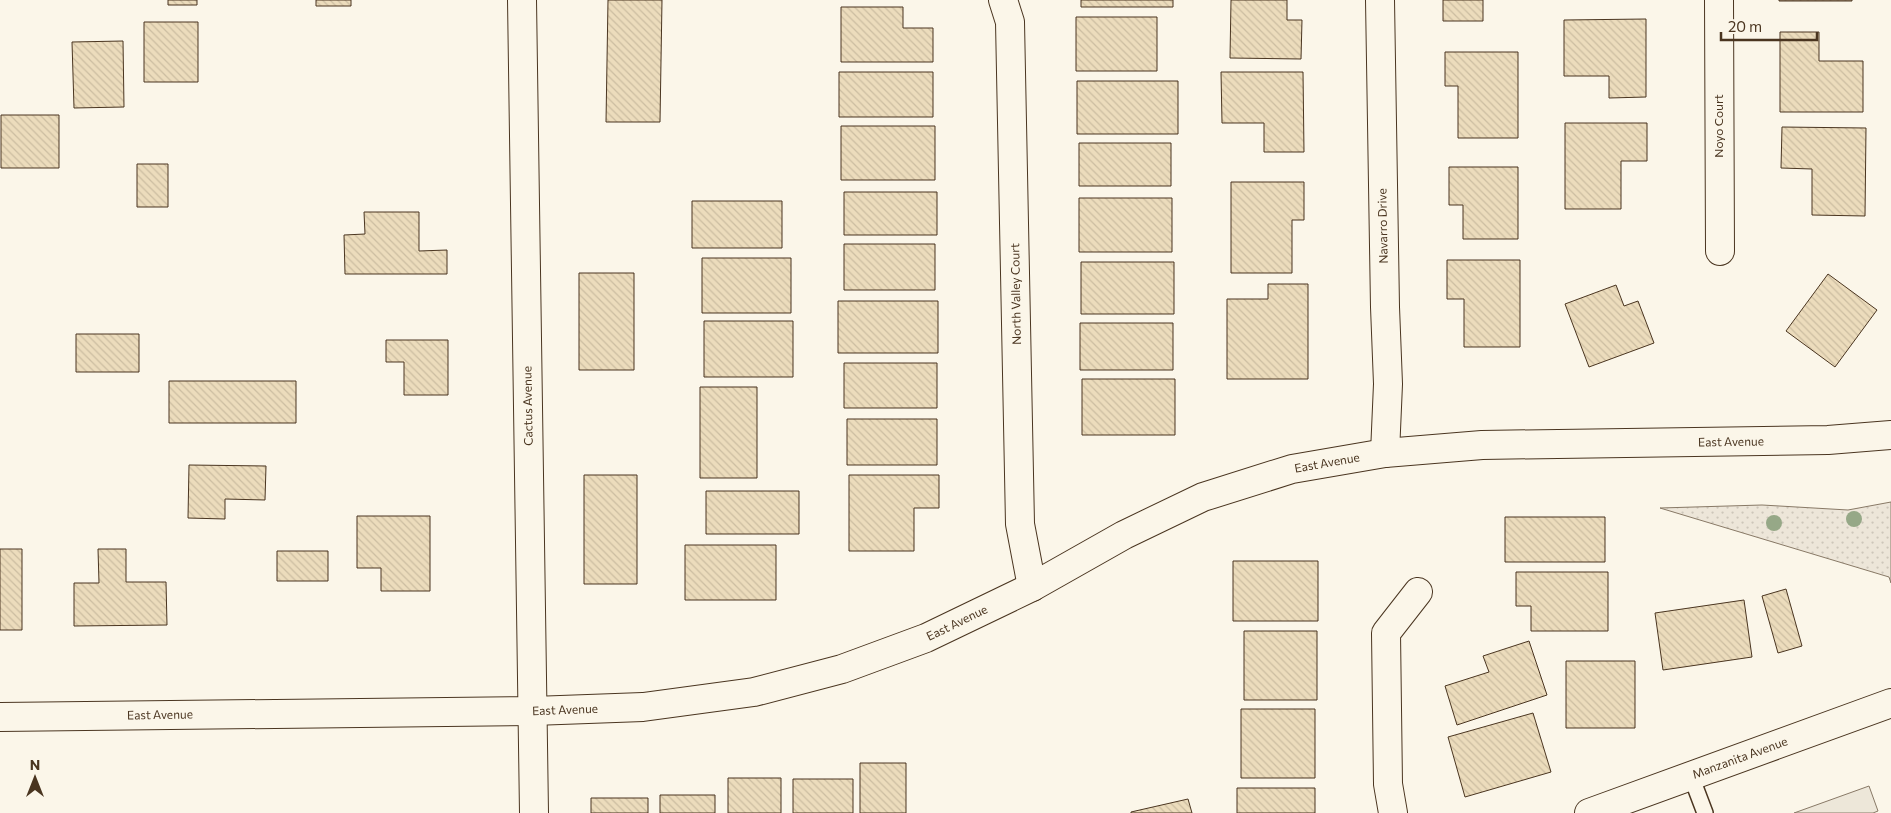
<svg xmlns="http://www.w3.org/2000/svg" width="1891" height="813" font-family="Commissioner,sans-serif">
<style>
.grass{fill:url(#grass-dots);stroke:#887966}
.parking{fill:#ede7d9;stroke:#887966}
.building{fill:url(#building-back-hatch);stroke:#4a3520}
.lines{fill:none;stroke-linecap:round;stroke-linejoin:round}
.lane-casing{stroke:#4a3520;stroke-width:18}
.street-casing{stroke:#4a3520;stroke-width:30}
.secondary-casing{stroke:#4a3520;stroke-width:30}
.lane{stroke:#fbf6e9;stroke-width:15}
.street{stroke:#fbf6e9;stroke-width:28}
.secondary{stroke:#fbf6e9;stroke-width:28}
.tree{fill:#96a887}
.labels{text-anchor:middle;stroke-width:4;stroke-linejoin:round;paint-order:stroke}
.street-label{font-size:12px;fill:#4a3520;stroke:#fbf6e9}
</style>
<defs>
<pattern id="grass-dots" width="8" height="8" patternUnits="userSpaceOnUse" patternTransform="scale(1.25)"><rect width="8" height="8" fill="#ede6d9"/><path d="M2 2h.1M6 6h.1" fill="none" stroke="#cdc6ba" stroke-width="1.8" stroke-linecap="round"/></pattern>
<pattern id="building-back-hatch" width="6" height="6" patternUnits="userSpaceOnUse" patternTransform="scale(1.25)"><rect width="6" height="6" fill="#ecdcbc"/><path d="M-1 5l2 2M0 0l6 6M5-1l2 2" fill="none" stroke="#ccbda1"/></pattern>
</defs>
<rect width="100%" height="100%" fill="#fbf6e9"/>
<path class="grass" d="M1891,502V583L1889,577L1660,508L1762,505L1848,510Z"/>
<path class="parking" d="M1869,786L1878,811L1873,813H1794Z"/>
<path class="building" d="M168,0H197V5H168Z
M316,0H351V6H316Z
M608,0H662L660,122H606Z
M1081,0H1173V7H1081Z
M1231,0H1287V20H1302L1301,59L1230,58Z
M1443,0H1483V21H1443Z
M1779,0H1852V1H1779Z
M841,7H903V28H933V62H841Z
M1076,17H1157V71H1076Z
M1646,19V97L1609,98V76H1564V20Z
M144,22H198V82H144Z
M1780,32H1819V61H1863V112H1780Z
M123,41L124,107L74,108L72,42Z
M1445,52H1518V138H1458V86H1445Z
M839,72H933V117H839Z
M1221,72H1303L1304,152H1264V123H1222Z
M1077,81H1178V134H1077Z
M1,115H59V168H1Z
M1565,123H1647V161H1621V209H1565Z
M841,126H935V180H841Z
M1782,127L1866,128L1865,216L1812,215V169L1781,168Z
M1079,143H1171V186H1079Z
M137,164H168V207H137Z
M1449,167H1518V239H1463V205H1449Z
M1231,182H1304V220H1292V273H1231Z
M844,192H937V235H844Z
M1079,198H1172V252H1079Z
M692,201H782V248H692Z
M364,212H419V251L447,250V274H345L344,235L365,234Z
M844,244H935V290H844Z
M702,258H791V313H702Z
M1447,260H1520V347H1464V299H1447Z
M1081,262H1174V314H1081Z
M579,273H634V370H579Z
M1828,274L1877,310L1835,367L1786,331Z
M1268,284H1308V379H1227V299H1268Z
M1616,285L1624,306L1638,301L1654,343L1589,367L1565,304Z
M838,301H938V353H838Z
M704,321H793V377H704Z
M1080,323H1173V370H1080Z
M76,334H139V372H76Z
M386,340H448V395H404V362H386Z
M844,363H937V408H844Z
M1082,379H1175V435H1082Z
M169,381H296V423H169Z
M700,387H757V478H700Z
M847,419H937V465H847Z
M189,465L266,466L265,500L225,499V519L188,518Z
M584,475H637V584H584Z
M849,475H939V508H914V551H849Z
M706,491H799V534H706Z
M357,516H430V591H381V568H357Z
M1505,517H1605V562H1505Z
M685,545H776V600H685Z
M0,549H22V630H0Z
M98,549H126V582H166L167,625L74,626V583H99Z
M277,551H328V581H277Z
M1233,561H1318V621H1233Z
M1516,572H1608V631H1531V606H1516Z
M1786,589L1802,646L1778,653L1762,596Z
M1744,600L1752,657L1663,670L1655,613Z
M1244,631H1317V700H1244Z
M1529,641L1547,695L1457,725L1445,686L1489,672L1483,656Z
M1566,661H1635V728H1566Z
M1241,709H1315V778H1241Z
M1533,713L1551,772L1465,797L1448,737Z
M860,763H906V813H860Z
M728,778H781V813H728Z
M793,779H853V813H793Z
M1237,788H1315V813H1237Z
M660,795H715V813H660Z
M591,798H648V813H591Z
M1188,799L1192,813H1131V812Z"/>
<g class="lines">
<g class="lane-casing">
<path id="lane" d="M1691,776L1705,813"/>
</g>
<g class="street-casing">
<path id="street" d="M522,0L534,813
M1003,0L1010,22L1020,524L1032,587
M1380,0L1385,307L1388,384L1385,453
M1719,0L1720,251
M1393,813L1388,784L1386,633L1418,592
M1589,813L1891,703"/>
</g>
<g class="secondary-casing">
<path id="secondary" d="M0,717L533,711L643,707L754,692L842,669L926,638L1032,587L1124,535L1203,497L1292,469L1385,453L1482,445L1828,440L1891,435"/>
</g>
<use href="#lane" class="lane"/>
<use href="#street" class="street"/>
<use href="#secondary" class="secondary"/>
</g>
<g class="tree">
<circle cx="1854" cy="519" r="8"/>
<circle cx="1774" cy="523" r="8"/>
</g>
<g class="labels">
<g class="street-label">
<text transform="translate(1719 126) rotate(-90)" y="4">Noyo Court</text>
<text transform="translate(1383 226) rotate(-91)" y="4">Navarro Drive</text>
<text transform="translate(1016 294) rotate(-91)" y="4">North Valley Court</text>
<text transform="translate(528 406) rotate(-91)" y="4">Cactus Avenue</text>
<text transform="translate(1731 442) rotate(-1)" y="4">East Avenue</text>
<text transform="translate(1327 463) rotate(-10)" y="4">East Avenue</text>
<text transform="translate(957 623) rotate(-26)" y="4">East Avenue</text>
<text transform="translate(565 710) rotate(-2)" y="4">East Avenue</text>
<text transform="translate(160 715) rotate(-1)" y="4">East Avenue</text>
<text transform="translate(1740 758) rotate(-20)" y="4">Manzanita Avenue</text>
</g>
</g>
<g transform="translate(35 778)" stroke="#fbf6e9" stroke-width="4" paint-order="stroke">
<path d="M0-4L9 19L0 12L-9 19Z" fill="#4a3520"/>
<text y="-8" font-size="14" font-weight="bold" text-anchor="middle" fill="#4a3520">N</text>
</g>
<path d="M1721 32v8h96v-8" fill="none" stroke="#4a3520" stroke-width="2.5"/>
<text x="1728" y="32" font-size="15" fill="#4a3520" stroke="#fbf6e9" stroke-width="4" paint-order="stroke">20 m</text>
</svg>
